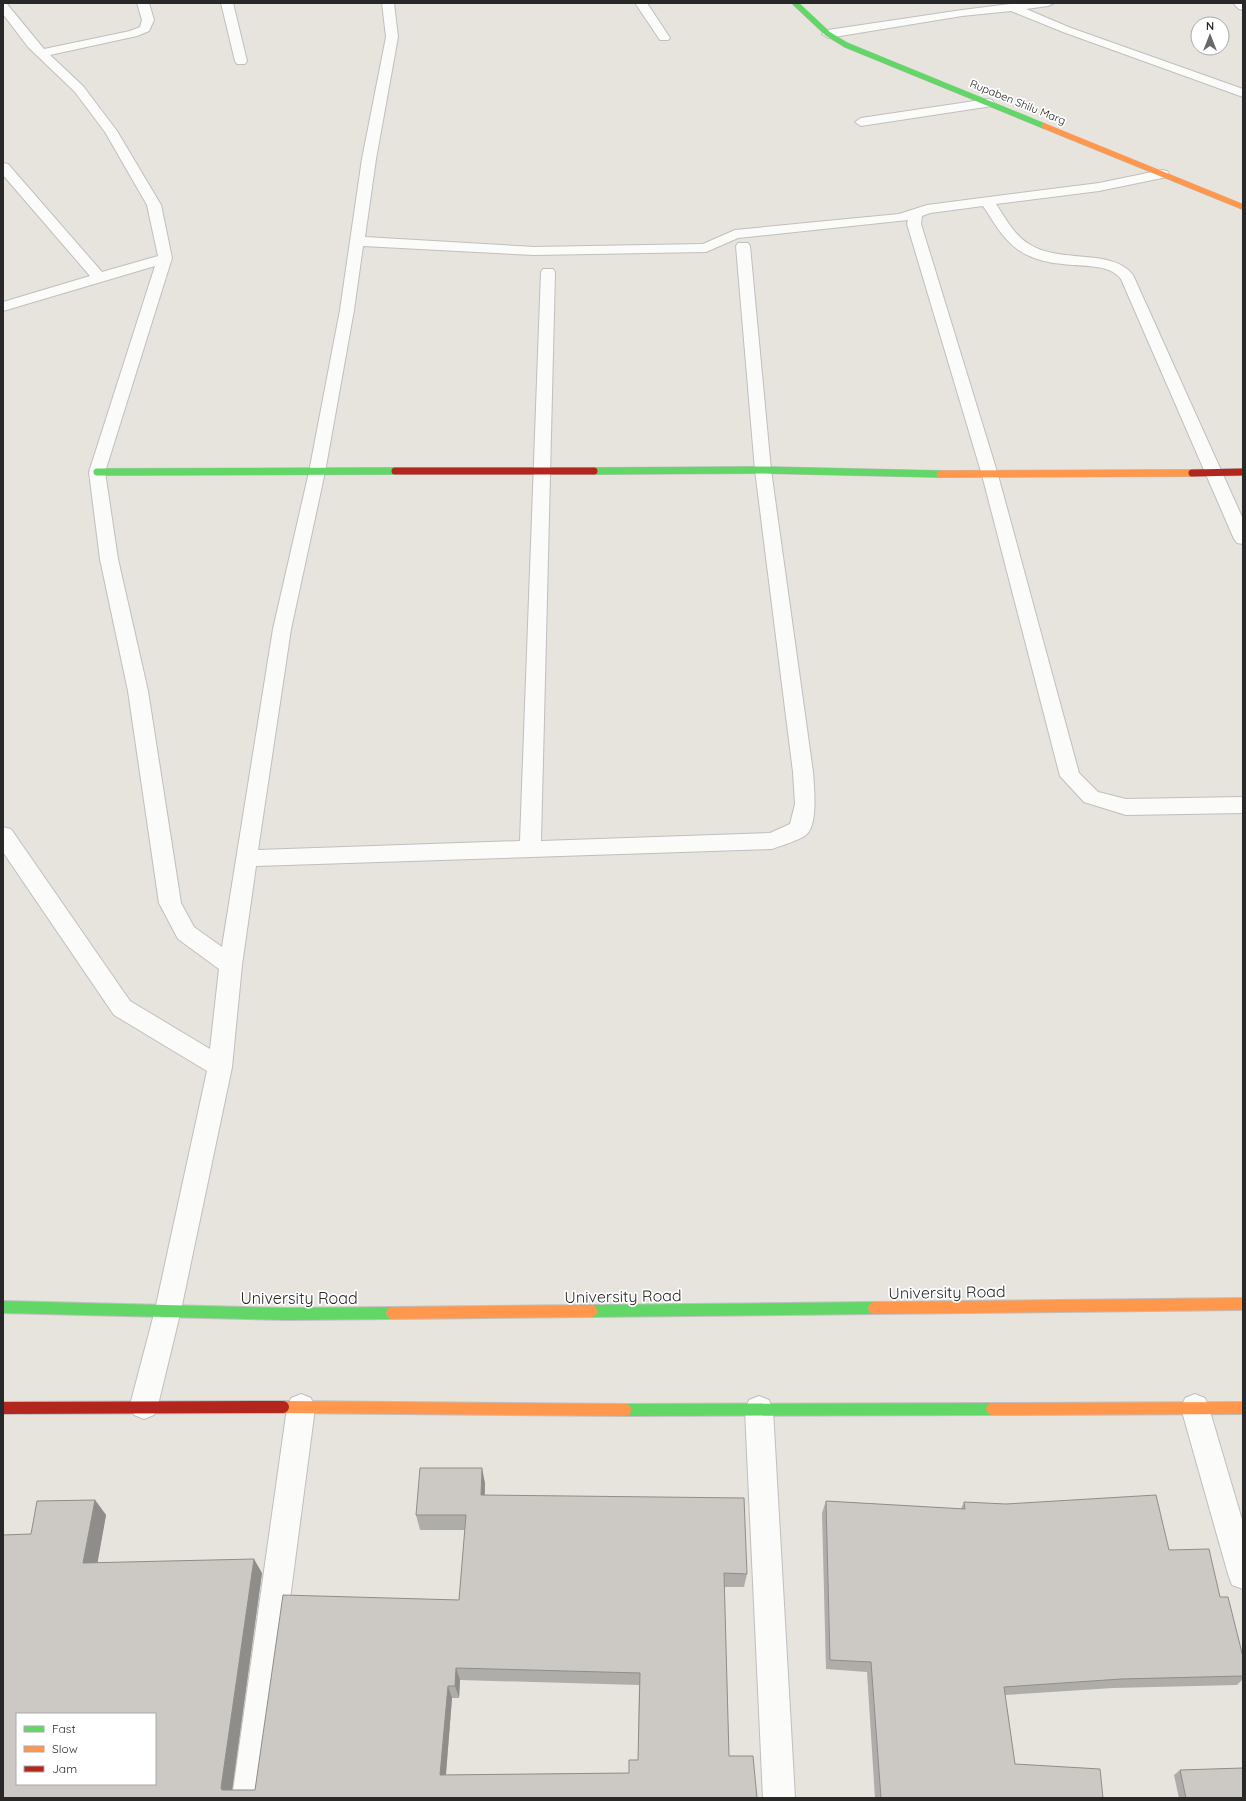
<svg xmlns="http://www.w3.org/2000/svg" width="1246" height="1801" font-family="Quicksand,sans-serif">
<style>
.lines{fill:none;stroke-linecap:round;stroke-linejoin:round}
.street-casing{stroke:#c0bfbf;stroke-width:2}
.fast-far2-casing{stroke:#c0bfbf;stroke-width:6}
.fast-far1-casing{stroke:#c0bfbf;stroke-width:8}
.fast-casing{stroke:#c0bfbf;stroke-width:14}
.slow-far2-casing{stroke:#c0bfbf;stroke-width:6}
.slow-far1-casing{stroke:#c0bfbf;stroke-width:8}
.slow-casing{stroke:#c0bfbf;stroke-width:14}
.jam-far1-casing{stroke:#c0bfbf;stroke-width:8}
.jam-casing{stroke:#c0bfbf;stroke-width:14}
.street{fill:#fbfbfa;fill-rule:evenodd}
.fast-far2{stroke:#63d668;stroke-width:5.5}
.fast-far1{stroke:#63d668;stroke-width:7}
.fast{stroke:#63d668;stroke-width:12}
.slow-far2{stroke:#ff974d;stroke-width:5.5}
.slow-far1{stroke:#ff974d;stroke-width:7}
.slow{stroke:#ff974d;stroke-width:12}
.jam-far1{stroke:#b3261e;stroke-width:7}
.jam{stroke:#b3261e;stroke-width:12}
.wall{fill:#afada9;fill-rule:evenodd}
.shaded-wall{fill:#8f8d89}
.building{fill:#ccc9c4;stroke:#8f8d89;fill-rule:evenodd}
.labels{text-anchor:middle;stroke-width:3.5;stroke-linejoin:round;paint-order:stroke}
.far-street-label{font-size:11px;fill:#282828;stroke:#fff}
.near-street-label{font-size:16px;fill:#282828;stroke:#fff}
</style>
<rect width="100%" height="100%" fill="#e7e3dd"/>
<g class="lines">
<g class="street-casing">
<path id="street" d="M3,3L7,4L44,49L130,31L140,27L142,20L137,3H149L154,20L149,31L137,36L50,55L83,86L117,131L161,205L172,258L105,472L118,559L148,691L181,903L194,927L222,947L273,629L309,472L340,310L362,159L386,37L382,3H394L398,37L376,159L365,237L534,247L703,244L735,230L899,214L927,205L1099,183L1162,170L1167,171L1169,174L1167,177L1099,191L996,204C1006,219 1014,235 1029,244C1059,264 1113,248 1133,275L1243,519V544L1237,543L1234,539L1121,279C1109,263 1081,267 1063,264C1049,263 1032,259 1020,251C1003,240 994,222 983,206L930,213L922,216L921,224L998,475L1079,773L1098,792L1126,799L1243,797V813L1126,815L1084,802L1060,776L982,475L907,224L908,220L738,238L706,252L534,255L363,246L354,310L325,472L291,629L258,850L520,841L541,272L543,269H553L555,272L541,841L770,833L790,824L795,804L793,772L755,470L736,246L738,243H748L750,246L771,470L813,772C814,787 818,823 807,834C801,840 780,846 772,849L256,866L242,965L232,1067L181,1310L158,1405L154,1415L144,1419L134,1415L130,1405L155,1310L207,1071L114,1015L3,852V827L11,829L130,1001L210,1049L219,969L178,939L159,903L128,691L100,559L89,472L155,266L3,311V302L90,276L3,175V163L8,164L102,272L158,256L147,205L105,132L75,92L28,47L3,14Z
M221,3H233L247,61L245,64H237L235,61Z
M635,3H647L670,38L668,40H660Z
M1019,3H1054L1048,6L1026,9L1071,28L1243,89V97L1063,32L1011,11L962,16L828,38L822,34L828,30L962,10Z
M1233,3H1243V10L1239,9Z
M988,99L992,100L994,103L992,106L861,126L855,122L861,118Z
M301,1394L311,1398L315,1408L264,1798H232L287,1408L291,1398Z
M1195,1394L1205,1398L1209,1408L1243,1523V1589L1232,1585L1228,1574L1181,1408L1185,1398Z
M759,1396L769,1400L773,1410L795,1798H763L745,1410L749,1400Z"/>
</g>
<g class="fast-far2-casing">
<path id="fast-far2" d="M795,3L828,34L846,45L1044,126"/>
</g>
<g class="fast-far1-casing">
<path id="fast-far1" d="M594,471L763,470L940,474
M97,472L395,471"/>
</g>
<g class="fast-casing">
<path id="fast" d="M3,1307L288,1314L392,1313
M591,1311L874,1308
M625,1410L992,1409"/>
</g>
<g class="slow-far2-casing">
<path id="slow-far2" d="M1044,126L1243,207"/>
</g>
<g class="slow-far1-casing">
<path id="slow-far1" d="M940,474L1192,473"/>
</g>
<g class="slow-casing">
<path id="slow" d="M874,1308L1243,1304
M392,1313L591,1311
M283,1407L625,1410
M992,1409L1243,1408"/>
</g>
<g class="jam-far1-casing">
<path id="jam-far1" d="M395,471H594
M1192,473L1243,472"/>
</g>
<g class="jam-casing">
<path id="jam" d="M3,1408L283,1407"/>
</g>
<use href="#street" class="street"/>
<use href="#fast-far2" class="fast-far2"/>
<use href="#fast-far1" class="fast-far1"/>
<use href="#fast" class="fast"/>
<use href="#slow-far2" class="slow-far2"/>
<use href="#slow-far1" class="slow-far1"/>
<use href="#slow" class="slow"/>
<use href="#jam-far1" class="jam-far1"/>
<use href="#jam" class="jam"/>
</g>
<path class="wall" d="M485,1483V1495L747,1574L744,1587H724L729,1756L757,1798H3L31,1534L95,1500L106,1515L97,1563L262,1573L232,1790H255L459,1600L465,1530H420L416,1515ZM460,1680L639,1685L638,1760H629V1773L446,1775L452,1698H459Z
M826,1501L961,1509L964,1502L1169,1550L1220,1597L1243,1657V1679L1237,1685L1113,1688L1005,1695L1015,1764L1103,1798H875L867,1672L826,1669L822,1513Z
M1180,1770L1243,1798H1179L1174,1775Z"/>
<path class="shaded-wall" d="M482,1468L485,1483L484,1510L481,1495Z
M95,1500L106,1515L95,1577L83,1563Z
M254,1559L262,1573L231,1798L221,1788Z
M456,1668L460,1680L459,1698L455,1686Z
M448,1686L452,1698L445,1785L440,1775Z"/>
<path class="building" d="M420,1468H482L481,1495L744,1498L747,1574L724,1573L729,1756H753L757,1798H3V1535L31,1534L37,1501L95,1500L83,1563L254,1559L221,1788L222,1790H255L283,1595L459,1600L466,1515H416ZM456,1668L640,1673L638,1760H629V1773L440,1775L448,1686H455ZM17,1714H155V1784H17Z
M1156,1495L1169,1550L1209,1549L1220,1597H1228L1243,1657V1676L1121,1679L1004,1687L1015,1764L1100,1769L1103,1798H881L871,1662L830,1660L826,1501L965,1509L964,1502L1006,1504Z
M1243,1768V1798H1186L1180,1770Z"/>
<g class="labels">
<g class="far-street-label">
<text transform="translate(1018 102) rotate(22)" y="4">Rupaben Shilu Marg</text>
</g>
<g class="near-street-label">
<text transform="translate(947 1292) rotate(-1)" y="6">University Road</text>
<text transform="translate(623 1296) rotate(-1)" y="6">University Road</text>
<text x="299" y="1304">University Road</text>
</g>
</g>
<rect width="1246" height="1801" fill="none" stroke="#282828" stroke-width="8"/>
<rect x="16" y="1713" width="140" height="72" fill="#ffffff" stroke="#a9a9a9"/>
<rect x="24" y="1726" width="20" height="6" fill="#63d668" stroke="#a9a9a9"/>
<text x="52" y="1733" font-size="12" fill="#282828">Fast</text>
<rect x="24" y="1746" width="20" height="6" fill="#ff974d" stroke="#a9a9a9"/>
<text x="52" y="1753" font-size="12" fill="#282828">Slow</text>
<rect x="24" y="1766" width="20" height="6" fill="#b3261e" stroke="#a9a9a9"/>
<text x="52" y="1773" font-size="12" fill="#282828">Jam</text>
<g transform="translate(1210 36)"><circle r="19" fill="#ffffff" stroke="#a9a9a9"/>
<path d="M0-3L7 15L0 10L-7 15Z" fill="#6b6967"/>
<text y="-6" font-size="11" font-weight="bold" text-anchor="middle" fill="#282828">N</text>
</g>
</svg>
